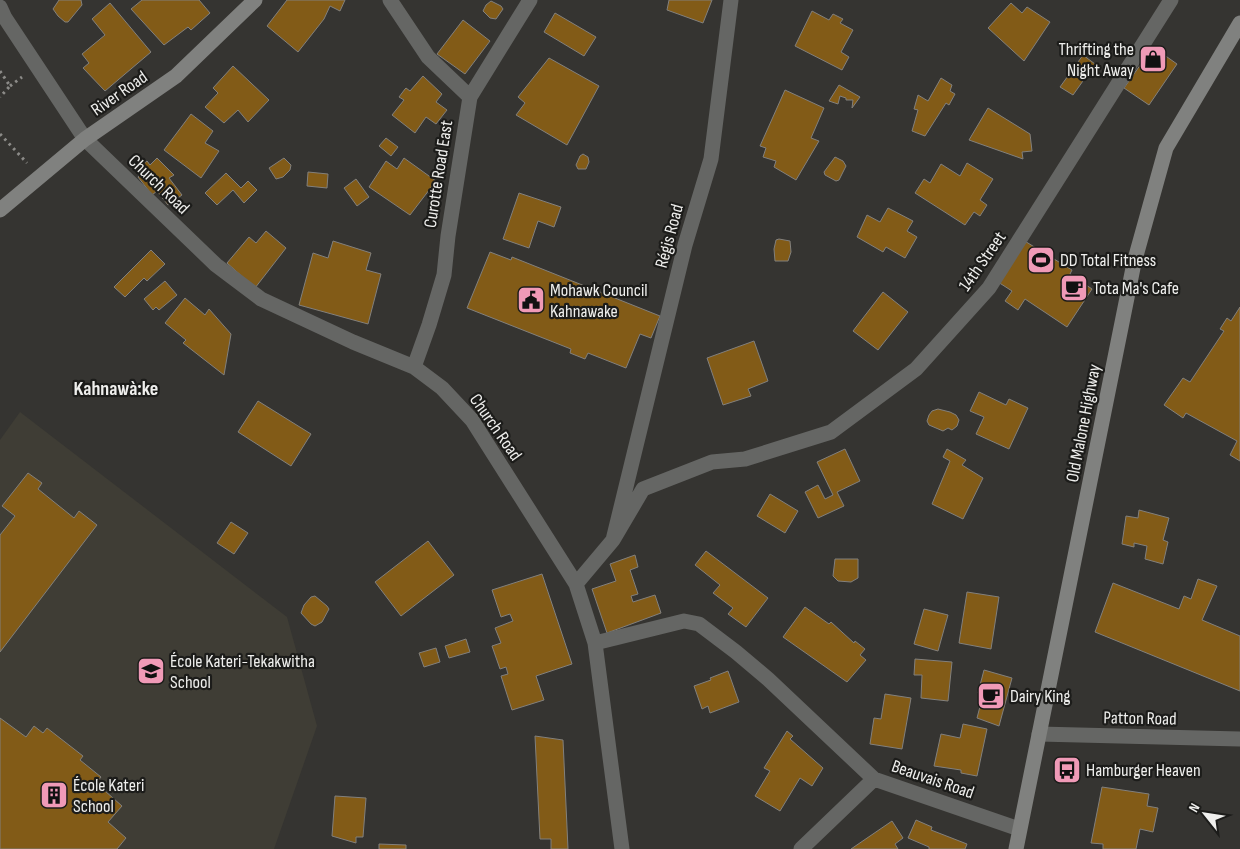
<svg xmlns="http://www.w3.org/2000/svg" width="1240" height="849" font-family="'Sofia Sans Condensed',sans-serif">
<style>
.built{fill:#3f3d35}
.building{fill:#825b17;stroke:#82807d}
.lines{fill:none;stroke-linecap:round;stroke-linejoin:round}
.path{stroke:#8c8b88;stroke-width:3;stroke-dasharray:2.5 4;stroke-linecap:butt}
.street{stroke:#656664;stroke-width:15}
.secondary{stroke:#80817f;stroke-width:15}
.labels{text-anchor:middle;stroke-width:4.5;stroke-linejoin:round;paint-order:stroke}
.poi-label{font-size:18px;fill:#efefed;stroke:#1c1c1a;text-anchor:start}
.street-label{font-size:18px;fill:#efefed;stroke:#1c1c1a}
.quarter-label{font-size:20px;font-weight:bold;fill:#efefed;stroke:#1c1c1a}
</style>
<rect width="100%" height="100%" fill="#353431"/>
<path class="built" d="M20,412L287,617L317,726L274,849H0V440Z"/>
<path class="building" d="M59,0H81L82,5L68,22H65L58,16L53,9Z
M142,0H199L210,13L191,30L188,27L164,45L131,9Z
M287,0H345L340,11L330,6L324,19L298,52L267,26Z
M669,0H712L703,23L667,10Z
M491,1L501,6L503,9L496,19L490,18L483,11L486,5Z
M110,3L151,52L105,91L83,68L89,63L82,54L105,35L92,19Z
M1011,3L1022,13L1027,7L1050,22L1024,61L988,28Z
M812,11L829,20L833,14L843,19L840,23L853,30L841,52L849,57L842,70L795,46Z
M555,13L596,37L584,56L544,32Z
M463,20L490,41L465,74L437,54Z
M1153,47L1177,64L1149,105L1124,88Z
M1083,55L1095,64L1073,95L1060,87Z
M549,58L599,86L567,145L516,115L525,103L518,97Z
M233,66L269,100L248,122L238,110L224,123L205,107L218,93L213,88Z
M423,76L442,94L436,102L447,110L436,124L426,117L415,133L392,115L404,100L399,97L405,89L406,88L410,91Z
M941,78L952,85L950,91L955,94L949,105L946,103L925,136L912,131L918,110L914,109L918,95L928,101Z
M839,85L860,97L852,108L853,100H846V98L840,96L838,104L829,101Z
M785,90L824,108L811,138L819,141L796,180L774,167L776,161L763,157L766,148L760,146Z
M988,108L1030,134L1032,151L1022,152L1023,159L969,140Z
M191,114L213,131L205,143L219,151L201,178L164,150Z
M386,138L398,147L391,156L379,146Z
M583,154L588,157L589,162L586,169H578L576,165L580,156Z
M835,157L843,161L846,166L839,180L836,181L825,175L824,172Z
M157,158L174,175L169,178L182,195L168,205L157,191L152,195L138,177L143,171L139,167L147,161L150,165Z
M284,158L291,165L290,170L283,177L276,179L269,168Z
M404,158L436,181L410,215L369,187L386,161L397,169Z
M967,163L993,179L980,200L987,205L980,216L974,212L965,225L915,193L924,179L930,183L941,164L960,176Z
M308,172L328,174L327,188L307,186Z
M226,173L241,188L248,181L257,190L244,203L233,190L217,205L205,193Z
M356,179L369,197L357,206L344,188Z
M519,193L561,207L554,227L538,221L529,248L503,239Z
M888,208L913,221L907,231L917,237L905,258L886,247L883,252L857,237L867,215L880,222Z
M266,231L286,248L255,288L227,263L249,237L256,243Z
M779,239L790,241L791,252L788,261H775L774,249L776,240Z
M1023,240L1072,270L1070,274L1092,289L1067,327L1025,299L1018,310L1005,301L1012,291L998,282Z
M333,241L371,253L366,270L381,274L368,324L299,305L313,253L328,258Z
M151,250L165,264L147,281L144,278L125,297L114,287Z
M490,252L511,260L512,257L660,316L651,338L640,334L626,368L588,353L585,359L570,353L571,349L467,308Z
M165,281L177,295L159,310L156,307L153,310L144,299Z
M883,292L908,312L878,350L853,331Z
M185,298L205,315L209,309L231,334L224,375L183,343L186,340L165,323Z
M1240,307V461L1230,455L1237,441L1186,413L1183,418L1164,405L1183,378L1190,382L1224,331L1220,329L1227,318L1231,321Z
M754,341L768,381L748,389L751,396L723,405L707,358Z
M979,392L1006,405L1009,399L1028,408L1009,449L976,434L984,417L970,411Z
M258,401L311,434L291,466L238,432Z
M938,409L950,412L956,415L959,420L957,426L952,430L948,428L943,431L929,425L927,421L929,415L932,411Z
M845,449L860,481L837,492L844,506L818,518L805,492L818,485L825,499L833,495L817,462Z
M947,449L966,460L962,465L983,478L963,519L932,504L950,461L943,457Z
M28,473L42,483L38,489L74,518L79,511L97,525L0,652V535L15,516L2,506Z
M770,494L798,511L785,533L757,516Z
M1139,510L1169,518L1163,540L1168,542L1163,564L1145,559L1147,546L1134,543V547L1122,544L1126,516L1138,518Z
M231,522L248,533L234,554L217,543Z
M428,541L454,575L401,616L375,582Z
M706,551L768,598L746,627L728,614L733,608L713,593L720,585L695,565Z
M635,555L638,567L630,570L638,594L631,596L633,602L655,595L661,613L607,633L592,589L616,581L610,564Z
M835,559H858V578L851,582L838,581L833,576Z
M542,574L572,664L536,676L544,700L512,710L501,676L508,674L506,667L500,669L492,646L501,643L495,628L513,621L510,614L501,617L492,590Z
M1198,579L1217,586L1202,620L1240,636V691L1095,632L1113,583L1179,609L1184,596L1191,599Z
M967,592L999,597L991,649L959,643Z
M315,596L327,606L329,609L322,622L315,626L311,624L301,613L304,605L311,597Z
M805,607L829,624L831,622L854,643L855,641L865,649L860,655L866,660L847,682L783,637Z
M924,609L948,615L938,651L914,644Z
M466,639L470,652L449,658L445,646Z
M436,648L440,662L424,667L419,653Z
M915,659L952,662L948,701L921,698L922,675H914Z
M984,670L1012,678L999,726L977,718L983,695L978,693Z
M728,671L739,702L710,713L708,706L702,709L694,686L711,680L710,678Z
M885,694L911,698L902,749L870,744L874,718L881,719Z
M0,718L26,737L34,726L43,733L47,728L83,756L80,760L101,777L96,783L122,806L108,822L126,838L117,849H0Z
M963,724L987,729L977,776L961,773V770L934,766L941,734L960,738Z
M787,731L793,736L790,739L823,768L812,786L800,778L780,811L755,796L770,771L764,768Z
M535,736L563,740L568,849H551V839H540Z
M1102,787L1149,794L1147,806L1158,808L1153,832L1140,829L1136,849H1103V844L1091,843Z
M335,796L366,798L363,837H356V843L332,836Z
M916,820L932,827L931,830L967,844L965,849H929V847L908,838Z
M892,821L903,838L895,844L898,849H851Z
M379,844L406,845V849H379Z"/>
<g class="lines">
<path class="path" d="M0,71L10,86L0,97
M10,86L22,77
M0,134L27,163"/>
<path class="street" d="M390,0L428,57L470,97
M0,7L5,18L85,139L216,265L261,299L353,342L414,367L442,388L472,420L576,584L595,643L622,849
M414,367L429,325L444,275L448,236L470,97L530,0
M613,540L643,489L712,462L745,459L831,432L916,369L989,288L1171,0
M576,584L613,540L685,245L711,159L731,0
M595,643L684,621L699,624L736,652L768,679L874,779L1019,829
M1039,734L1240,739
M801,849L874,779"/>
<path class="secondary" d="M0,210L85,139L176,76L255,0
M1016,849L1134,263L1166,148L1240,23"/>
</g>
<defs>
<g id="shop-square" transform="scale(1.4375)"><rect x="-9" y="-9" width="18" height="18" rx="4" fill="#f09ab7" stroke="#1c1c1a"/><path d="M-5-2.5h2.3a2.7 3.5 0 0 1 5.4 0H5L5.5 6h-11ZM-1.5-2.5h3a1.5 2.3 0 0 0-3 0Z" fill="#111"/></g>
<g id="stadium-square" transform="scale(1.4375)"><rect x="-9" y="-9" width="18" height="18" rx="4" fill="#f09ab7" stroke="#1c1c1a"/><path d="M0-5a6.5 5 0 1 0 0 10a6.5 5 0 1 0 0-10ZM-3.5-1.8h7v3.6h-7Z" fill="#111"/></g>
<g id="cafe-square" transform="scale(1.4375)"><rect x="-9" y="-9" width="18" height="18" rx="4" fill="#f09ab7" stroke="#1c1c1a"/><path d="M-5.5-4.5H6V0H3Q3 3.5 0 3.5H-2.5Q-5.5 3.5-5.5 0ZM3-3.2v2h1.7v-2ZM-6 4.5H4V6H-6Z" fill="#111"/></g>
<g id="civic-square" transform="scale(1.4375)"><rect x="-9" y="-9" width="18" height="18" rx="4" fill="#f09ab7" stroke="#1c1c1a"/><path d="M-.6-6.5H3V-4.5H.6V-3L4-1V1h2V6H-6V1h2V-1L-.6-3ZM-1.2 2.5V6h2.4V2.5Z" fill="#111"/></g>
<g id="school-square" transform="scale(1.4375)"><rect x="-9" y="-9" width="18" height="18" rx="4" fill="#f09ab7" stroke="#1c1c1a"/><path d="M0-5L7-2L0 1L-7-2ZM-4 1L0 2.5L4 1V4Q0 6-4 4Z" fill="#111"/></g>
<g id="bus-square" transform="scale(1.4375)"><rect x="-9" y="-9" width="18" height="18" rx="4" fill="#f09ab7" stroke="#1c1c1a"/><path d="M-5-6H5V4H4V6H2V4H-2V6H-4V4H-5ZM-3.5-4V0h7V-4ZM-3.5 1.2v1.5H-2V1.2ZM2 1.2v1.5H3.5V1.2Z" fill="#111"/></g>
<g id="building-square" transform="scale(1.4375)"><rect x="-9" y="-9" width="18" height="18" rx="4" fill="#f09ab7" stroke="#1c1c1a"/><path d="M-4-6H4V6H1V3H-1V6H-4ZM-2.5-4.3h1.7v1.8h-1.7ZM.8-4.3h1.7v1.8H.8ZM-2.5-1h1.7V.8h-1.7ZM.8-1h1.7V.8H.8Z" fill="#111"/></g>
</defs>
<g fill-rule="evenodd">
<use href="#shop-square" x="1153" y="59"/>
<use href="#stadium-square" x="1041" y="260"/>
<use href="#cafe-square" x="1074" y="288"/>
<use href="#civic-square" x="531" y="300"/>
<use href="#school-square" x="151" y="671"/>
<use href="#cafe-square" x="991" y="696"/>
<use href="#bus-square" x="1067" y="770"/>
<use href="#building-square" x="54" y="795"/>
</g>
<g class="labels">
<g class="poi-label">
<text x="1134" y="55" text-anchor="end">Thrifting the<tspan x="1134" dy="21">Night Away</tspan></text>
<text x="1060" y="266">DD Total Fitness</text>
<text x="1093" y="294">Tota Ma's Cafe</text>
<text x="550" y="296">Mohawk Council<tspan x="550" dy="21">Kahnawake</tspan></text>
<text x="170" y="667">École Kateri-Tekakwitha<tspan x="170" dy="21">School</tspan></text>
<text x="1010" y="702">Dairy King</text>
<text x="1086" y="776">Hamburger Heaven</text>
<text x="73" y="791">École Kateri<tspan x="73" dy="21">School</tspan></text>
</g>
<g class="street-label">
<text transform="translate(119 93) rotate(-35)" y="6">River Road</text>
<text transform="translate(438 174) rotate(-81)" y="6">Curotte Road East</text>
<text transform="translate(159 184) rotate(44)" y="6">Church Road</text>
<text transform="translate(669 236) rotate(-75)" y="6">Régis Road</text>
<text transform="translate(982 261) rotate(-55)" y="6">14th Street</text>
<text transform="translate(1083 423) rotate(-79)" y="6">Old Malone Highway</text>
<text transform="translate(496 427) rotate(55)" y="6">Church Road</text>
<text transform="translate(1140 718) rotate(1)" y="6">Patton Road</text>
<text transform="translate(933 779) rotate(19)" y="6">Beauvais Road</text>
</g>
<g class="quarter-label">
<text x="116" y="395">Kahnawà:ke</text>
</g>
</g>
<g transform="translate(1205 814) rotate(300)" stroke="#1c1c1a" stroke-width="4" paint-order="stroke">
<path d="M0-4L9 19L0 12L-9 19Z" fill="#efefed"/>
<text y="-8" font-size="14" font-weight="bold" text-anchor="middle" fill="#efefed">N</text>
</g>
</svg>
